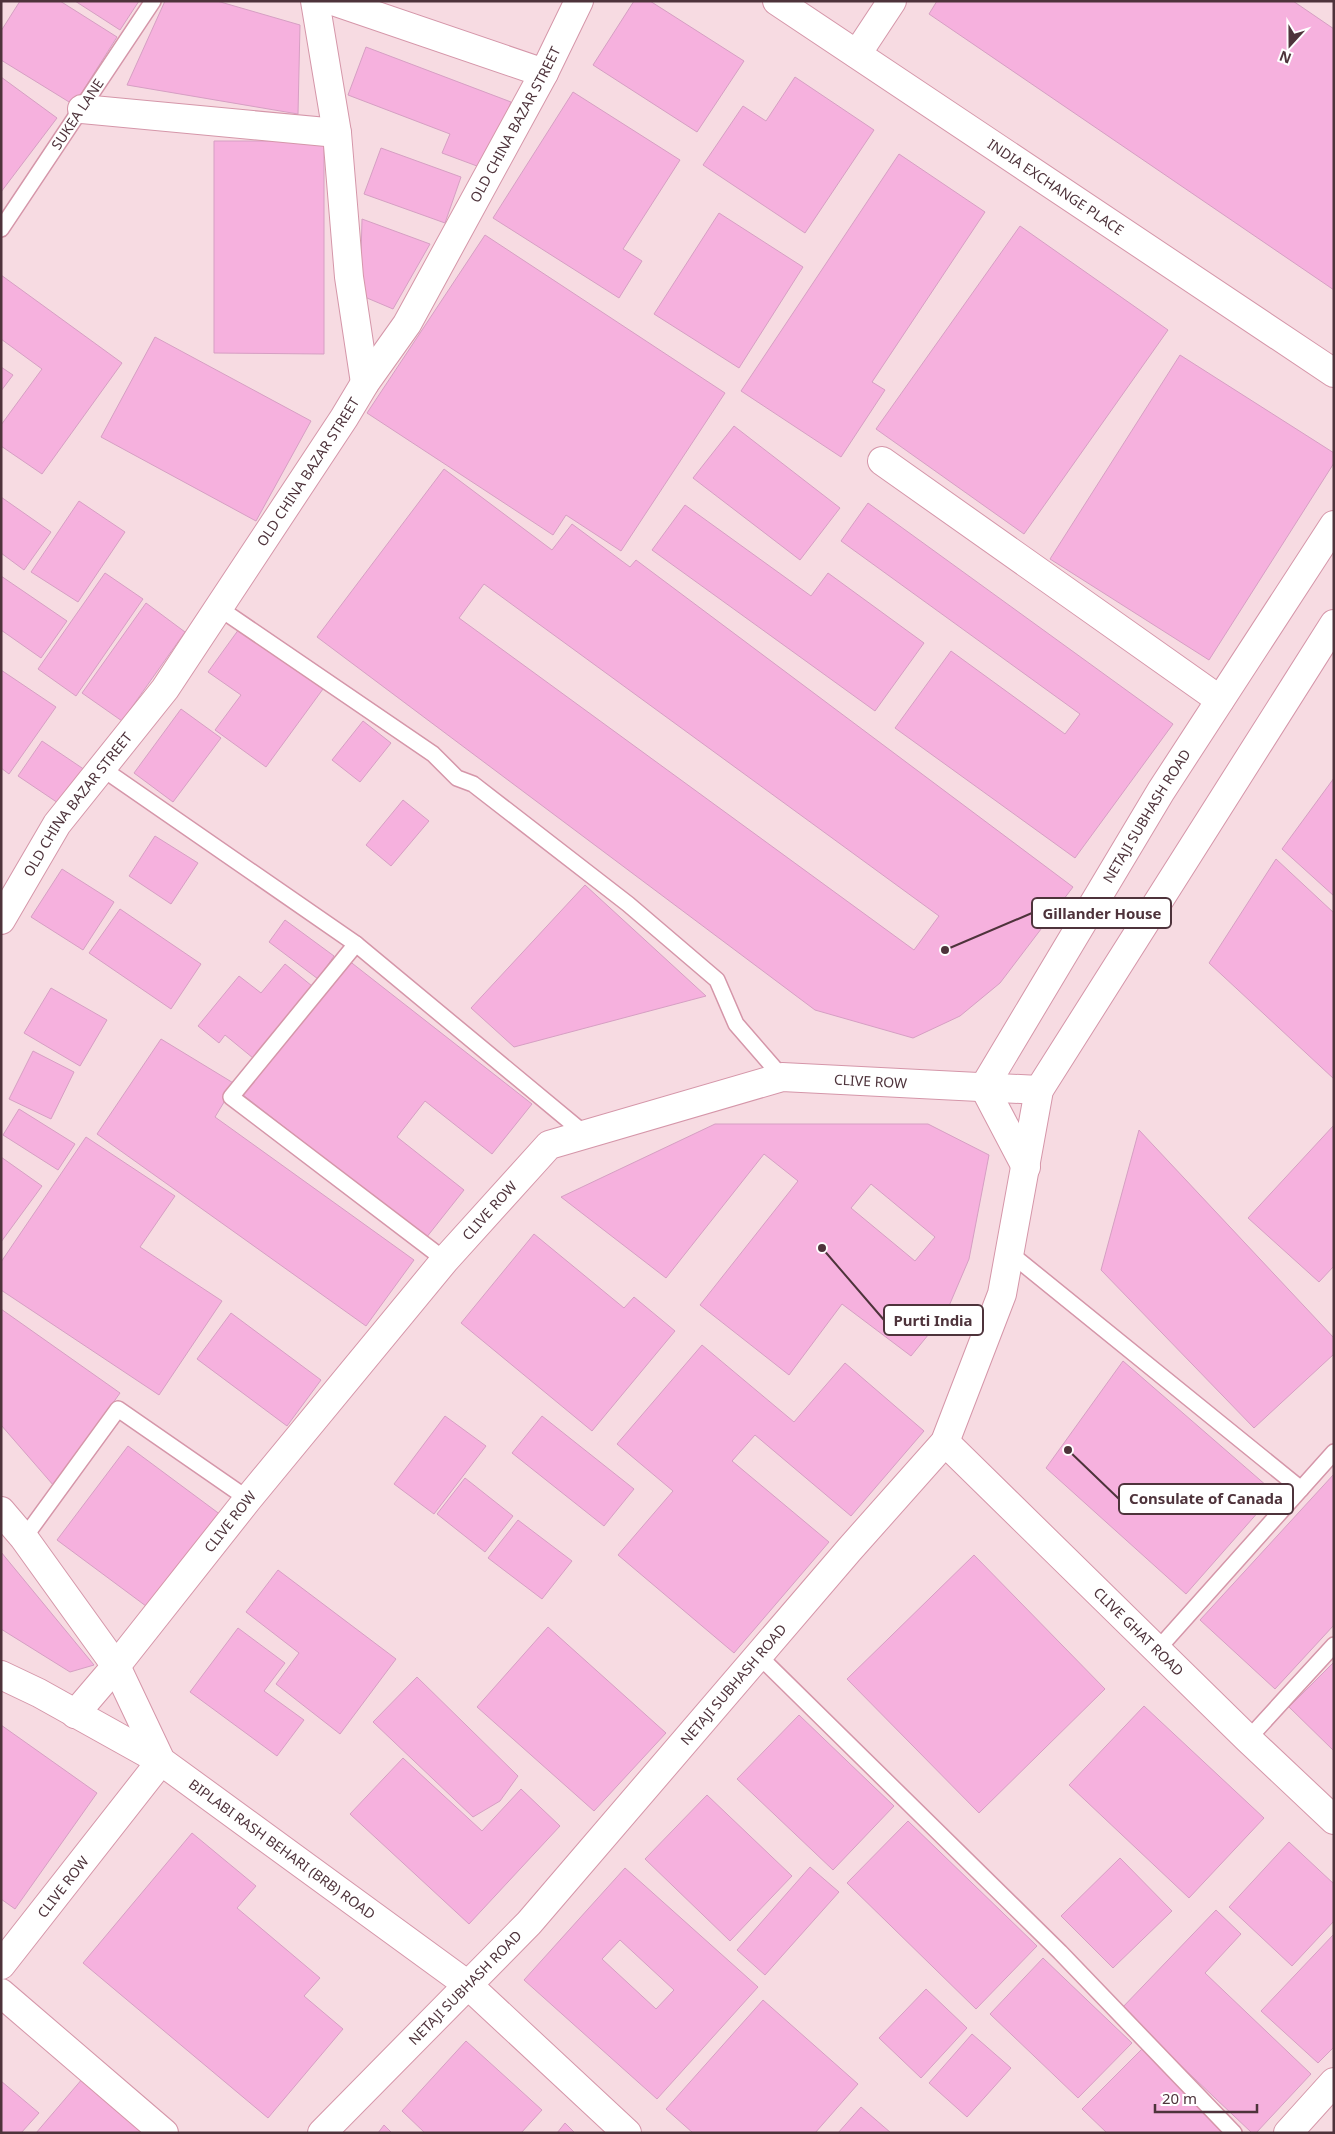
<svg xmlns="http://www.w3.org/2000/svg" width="1335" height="2134" font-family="'Noto Sans',sans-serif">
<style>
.building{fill:#f6b1de;stroke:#d69fc3;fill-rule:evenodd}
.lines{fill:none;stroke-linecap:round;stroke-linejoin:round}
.service-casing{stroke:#d596a9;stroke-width:18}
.minor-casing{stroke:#d596a9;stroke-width:30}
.tertiary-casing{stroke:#d596a9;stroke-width:30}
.secondary-casing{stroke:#d596a9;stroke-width:30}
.service{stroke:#fff;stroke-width:15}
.minor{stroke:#fff;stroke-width:28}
.tertiary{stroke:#fff;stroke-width:28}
.secondary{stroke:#fff;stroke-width:28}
.labels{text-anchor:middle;stroke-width:5;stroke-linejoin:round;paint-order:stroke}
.street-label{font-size:14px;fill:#4e333b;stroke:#fff}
.leader{fill:none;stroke:#4e333b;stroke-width:2}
.callout-dot{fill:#4e333b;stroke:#fff;stroke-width:2}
.callout{fill:#fff;stroke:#4e333b;stroke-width:2}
.callout-label{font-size:15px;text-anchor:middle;font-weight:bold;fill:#4e333b}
</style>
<rect width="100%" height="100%" fill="#f7dbe2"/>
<path class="building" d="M20,1H60L117,37L74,105L1,60V31Z
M75,1H139L120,30Z
M165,1H217L300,25L298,114L127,85Z
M634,1H650L744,61L697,132L593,65Z
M937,1H1293L1334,29V290L929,14Z
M366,47L511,102L485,169L442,153L450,134L348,95Z
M1,77L57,118L1,192Z
M795,77L874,130L805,233L703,165L743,106L766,121Z
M573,92L680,160L623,249L642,261L619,298L493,218Z
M214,141H324V354L214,353Z
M381,148L461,177L445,223L364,194Z
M899,154L985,212L872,382L885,390L841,457L741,391Z
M719,213L803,267L739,368L654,314Z
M362,219L430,244L393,309L360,295Z
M1020,226L1168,330L1024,534L876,429Z
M485,235L725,393L621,551L566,515L553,535L367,413Z
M1,275L122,363L42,474L1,446V425L42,369L1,339Z
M155,337L311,421L256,521L101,437Z
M1180,355L1334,453V463L1209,660L1050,559Z
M1,367L13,375L1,391Z
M734,426L840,508L800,560L693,478Z
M444,469L552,550L572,524L630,567L636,560L1073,887L1000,983L960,1016L913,1038L815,1010L317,637ZM484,584L939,916L914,950L459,618Z
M1,497L51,532L24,570L1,553Z
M79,501L125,532L78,602L31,572Z
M868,503L1173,724L1075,858L895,728L951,651L1065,734L1080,714L841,541Z
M685,505L811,596L828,573L924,643L875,711L652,550Z
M105,573L143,599L76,696L38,669Z
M1,576L67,621L41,658L1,630Z
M146,603L185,632L122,721L82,693Z
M239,629L323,689L266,767L215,730L241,695L208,672Z
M1,670L56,707L9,774L1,768Z
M181,709L221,738L173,802L134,773Z
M363,721L391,743L360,782L332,760Z
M42,741L88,772L64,807L18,776Z
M1334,778V896L1282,849Z
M403,800L429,821L391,866L366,845Z
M155,836L198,863L171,904L129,876Z
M1276,859L1334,913V1079L1209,963Z
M62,869L114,902L83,950L31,917Z
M585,885L706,996L514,1047L471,1008Z
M120,909L201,964L171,1009L89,953Z
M285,920L334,956L318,979L269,942Z
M348,960L532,1104L492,1154L425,1101L397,1137L464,1190L426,1238L242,1094Z
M285,964L312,986L253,1058L225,1035L219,1043L198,1026L239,976L261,993Z
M51,988L107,1020L80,1066L24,1033Z
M161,1039L235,1084L215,1117L414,1260L366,1326L97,1134Z
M33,1051L74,1072L51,1119L9,1099Z
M19,1109L75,1144L58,1170L3,1135Z
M715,1124H928L989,1155L969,1259L946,1313L911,1356L842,1304L789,1375L700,1305L798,1181L764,1154L666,1278L561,1197ZM871,1184L935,1237L915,1261L851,1208Z
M1334,1125V1266L1319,1282L1248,1218Z
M1139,1130L1334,1338V1354L1254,1428L1101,1270Z
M86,1137L175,1196L140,1247L222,1301L159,1395L1,1290V1262Z
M1,1157L42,1186L1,1242Z
M534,1234L624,1308L634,1297L675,1331L592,1431L461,1323Z
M1,1309L120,1393L54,1486L1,1425Z
M231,1313L321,1380L287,1426L197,1359Z
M702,1345L794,1422L845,1363L924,1431L851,1516L755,1435L732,1461L829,1542L734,1653L618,1555L673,1491L617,1444Z
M1123,1361L1275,1493L1186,1594L1046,1468Z
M445,1416L486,1446L434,1514L394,1484Z
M542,1416L634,1489L604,1526L512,1453Z
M128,1446L225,1518L154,1612L57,1540Z
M1334,1474V1625L1275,1689L1200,1620Z
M465,1478L513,1516L485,1552L437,1514Z
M518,1520L572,1561L542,1599L488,1558Z
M1,1552L94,1665L70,1672L1,1629Z
M974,1555L1105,1689L979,1813L847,1679Z
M278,1570L396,1659L340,1734L276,1684L299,1653L246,1612Z
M548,1627L666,1733L594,1811L477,1707Z
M238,1628L285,1663L264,1691L304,1720L277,1756L190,1692Z
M1334,1662V1751L1289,1707Z
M417,1677L518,1776L500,1801L473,1817L373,1722Z
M1144,1706L1264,1818L1189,1898L1069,1785Z
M799,1715L894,1806L833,1870L737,1779Z
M1,1725L97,1793L15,1909L1,1899Z
M403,1758L482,1831L521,1789L560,1826L469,1924L350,1814Z
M707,1795L792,1876L730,1941L645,1859Z
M908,1821L1037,1946L976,2009L847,1883Z
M192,1833L256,1886L237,1908L320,1978L304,1996L343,2029L268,2118L83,1963Z
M1289,1842L1334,1884V1921L1292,1966L1229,1907Z
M1120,1858L1172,1911L1113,1968L1061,1916Z
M810,1867L839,1892L765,1975L737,1950Z
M625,1868L758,1987L657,2099L524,1980ZM620,1940L674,1990L656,2009L602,1959Z
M1216,1910L1241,1934L1205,1973L1311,2074L1256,2133H1252L1121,2009Z
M1334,1934V2047L1318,2063L1261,2011Z
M1043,1958L1132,2043L1078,2098L990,2014Z
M926,1989L967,2028L921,2078L879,2038Z
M763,2000L858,2084L815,2133H693L666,2109Z
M972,2034L1011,2068L967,2117L929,2083Z
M466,2041L542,2110L521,2133H425L402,2111Z
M1142,2049L1227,2133H1107L1082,2109Z
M83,2078L147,2133H36Z
M1,2081L39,2113L21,2133H1Z
M861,2107L891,2133H838Z
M565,2123L575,2133H557Z
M384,2125L392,2133H378Z"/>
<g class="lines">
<g class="service-casing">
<g id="service">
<path id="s1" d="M1,229L153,1"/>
<path d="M219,608L433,754L457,778L473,784L628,904L717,980L736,1024L782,1077"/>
<path d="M103,769L356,944"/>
<path d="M1011,1254L1301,1489"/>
<path d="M445,1260L231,1097L356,944L585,1134"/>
<path d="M24,1538L118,1409L248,1499"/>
<path d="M1157,1650L1334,1452"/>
<path d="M759,1656L1060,1952L1234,2133"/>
<path d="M1248,1739L1334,1645"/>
</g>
</g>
<g class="minor-casing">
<g id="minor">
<path d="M315,1L337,133L349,277L365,383"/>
<path d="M333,1L544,73"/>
<path d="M857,54L892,1"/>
<path d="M82,109L337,133"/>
<path d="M882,461L1220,700"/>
<path id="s2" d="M1,920L57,824L165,689L344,418L365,383L407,324L544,73L579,1"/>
<path id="s3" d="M945,1442L1248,1739L1334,1820"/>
</g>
</g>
<g class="tertiary-casing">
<g id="tertiary">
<path id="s4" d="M777,1L1334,373"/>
<path d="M1,1675L39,1693L161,1761L1,1965"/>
<path d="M75,1714L116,1666"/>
<path d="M1,1993L164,2133"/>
</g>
</g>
<g class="secondary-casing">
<g id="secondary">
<path id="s5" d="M984,1087L1161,791L1334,525"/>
<path d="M984,1087L1026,1167"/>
<path id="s6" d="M1,1511L24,1538L116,1666L161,1761L468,1985L627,2133"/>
<path id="s7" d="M116,1666L248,1499L445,1260L549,1145L782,1077L1039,1090"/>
<path id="s8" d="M322,2133L529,1923L849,1550L945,1442L1002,1294L1039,1090L1334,624"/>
<path d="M1288,2133L1334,2082"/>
</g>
</g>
<use href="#service" class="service"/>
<use href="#minor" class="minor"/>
<use href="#tertiary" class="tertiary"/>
<use href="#secondary" class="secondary"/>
</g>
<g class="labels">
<g class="street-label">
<text dy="5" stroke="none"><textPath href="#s1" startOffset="138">SUKEA LANE</textPath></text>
<text dy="5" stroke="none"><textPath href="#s2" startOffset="949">OLD CHINA BAZAR STREET</textPath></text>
<text dy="5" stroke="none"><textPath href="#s4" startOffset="335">INDIA EXCHANGE PLACE</textPath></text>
<text dy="5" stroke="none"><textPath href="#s2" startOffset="544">OLD CHINA BAZAR STREET</textPath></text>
<text dy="5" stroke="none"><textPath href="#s2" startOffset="139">OLD CHINA BAZAR STREET</textPath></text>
<text dy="5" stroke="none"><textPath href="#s5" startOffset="316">NETAJI SUBHASH ROAD</textPath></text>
<text dy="5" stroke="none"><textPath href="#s7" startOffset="1009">CLIVE ROW</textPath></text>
<text dy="5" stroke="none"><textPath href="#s7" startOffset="589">CLIVE ROW</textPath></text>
<text dy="5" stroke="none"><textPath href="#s7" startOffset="184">CLIVE ROW</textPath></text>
<text dy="5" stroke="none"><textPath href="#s3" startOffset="271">CLIVE GHAT ROAD</textPath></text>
<text dy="5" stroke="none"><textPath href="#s8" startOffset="609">NETAJI SUBHASH ROAD</textPath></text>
<text dy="5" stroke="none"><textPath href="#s6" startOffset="448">BIPLABI RASH BEHARI (BRB) ROAD</textPath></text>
<text transform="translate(63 1887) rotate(-52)" y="5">CLIVE ROW</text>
<text dy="5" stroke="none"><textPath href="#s8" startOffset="204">NETAJI SUBHASH ROAD</textPath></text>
</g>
</g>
<path class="leader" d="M945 950L1032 913M822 1248L884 1320M1068 1450L1119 1499"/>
<g class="callout-dot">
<circle cx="945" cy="950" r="5"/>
<circle cx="822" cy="1248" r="5"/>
<circle cx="1068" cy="1450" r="5"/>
</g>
<g class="callout">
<rect x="1032" y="898" width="139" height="30" rx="5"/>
<rect x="884" y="1305" width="99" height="30" rx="5"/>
<rect x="1119" y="1484" width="174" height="30" rx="5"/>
</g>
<g class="callout-label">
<text x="1102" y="919">Gillander House</text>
<text x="933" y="1326">Purti India</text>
<text x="1206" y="1504">Consulate of Canada</text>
</g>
<rect width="1335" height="2134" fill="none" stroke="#4e333b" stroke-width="5"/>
<g transform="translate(1290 45) rotate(201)" stroke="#ffffff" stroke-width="4" paint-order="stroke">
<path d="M0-4L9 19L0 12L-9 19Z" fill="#4e333b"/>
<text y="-8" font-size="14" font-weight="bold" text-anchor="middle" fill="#4e333b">N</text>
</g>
<path d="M1155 2104v8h102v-8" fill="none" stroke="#4e333b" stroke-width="2.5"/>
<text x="1162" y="2104" font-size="15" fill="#4e333b" stroke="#ffffff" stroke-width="4" paint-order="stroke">20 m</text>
</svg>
